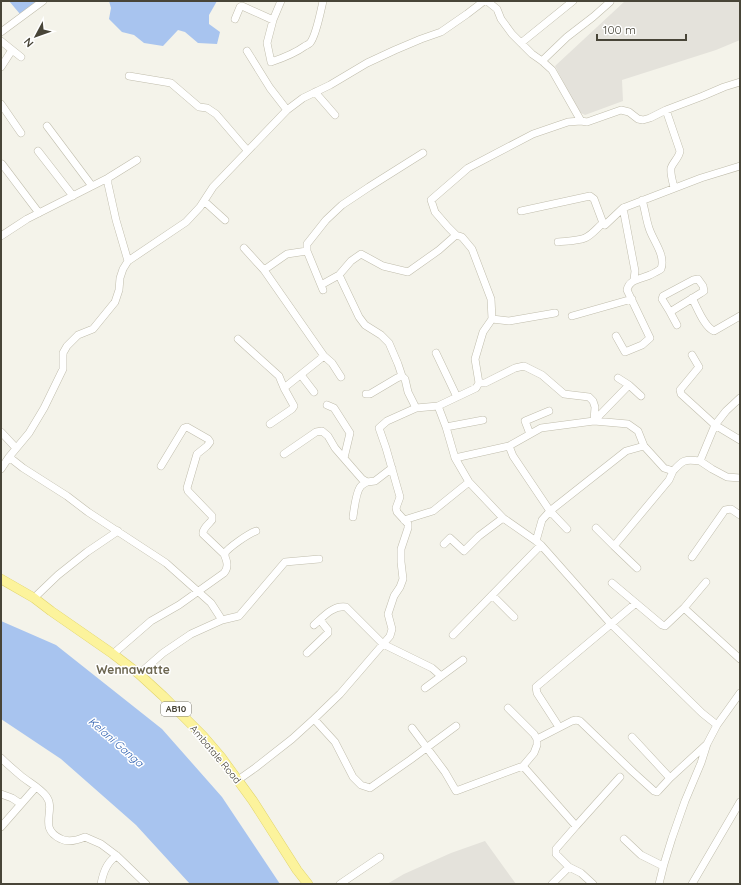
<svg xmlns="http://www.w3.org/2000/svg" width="741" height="885" font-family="Quicksand,sans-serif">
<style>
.industrial{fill:#e4e2db}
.water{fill:#a8c4ef}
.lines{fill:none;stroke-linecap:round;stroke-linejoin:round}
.minor-casing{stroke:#c0bdac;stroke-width:8}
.major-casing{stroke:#e1d46b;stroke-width:10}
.minor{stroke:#fff;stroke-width:7}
.major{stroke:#fcf39c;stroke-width:9}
.labels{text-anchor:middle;stroke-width:3;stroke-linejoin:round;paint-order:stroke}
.shield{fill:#fff;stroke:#7f7d74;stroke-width:1}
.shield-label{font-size:9px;font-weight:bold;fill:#484538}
.street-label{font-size:10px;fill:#484538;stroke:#fff}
.water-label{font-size:11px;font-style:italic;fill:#3364b2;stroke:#fff}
.quarter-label{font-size:12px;font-weight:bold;fill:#6b654f;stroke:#fff}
</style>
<rect width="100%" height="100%" fill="#f4f3ea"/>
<path class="industrial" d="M625,1H740V40L716,50L622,80L623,101L585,115L579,112L555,66Z
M485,841L516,884H387L404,874L451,853Z"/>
<path class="water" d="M9,1H38L20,14Z
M109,1H217L209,15V24L220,32L217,44L198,43L185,32L178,30L163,46L144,43L134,35L122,32L109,19L111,8Z
M1,621L56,645L162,729L222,797L280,884H190L136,825L61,759L1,719Z"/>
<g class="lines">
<g class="minor-casing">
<path id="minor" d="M281,1L273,20L267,43L271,62C283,58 294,54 305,46C307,45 309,44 310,43C316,36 321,10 323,1
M487,1L497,9L501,19L512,34L532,54L542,61L552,70L581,121L587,122L621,110L629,112L638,119L643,120L650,118L666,110L703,96L724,87L740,82
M235,19L240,7L242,6L273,20
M1,32L43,1
M1,41L21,57
M521,43L573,1
M247,51L270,88L287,110
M542,61L567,37L593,17L610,2
M1,67L12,50
M129,76L171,83L199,107L207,108L216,114L247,150
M315,92L335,115
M1,104L21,133
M666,110L680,151C679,158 673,162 671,168C670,174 673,182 674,188
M47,126L92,186
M38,151L73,196
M2,164L39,213
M204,201L225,220
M521,211L590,196L594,199L603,223L605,225L623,208
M1,236L27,219L108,178
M558,242C567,241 577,241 585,238C592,235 597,228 603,223
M244,248L264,270L324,356
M128,261L116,220L108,184V178L137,160
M264,270L287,254L307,251
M339,275L351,261L361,254L383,266L408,272L439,250L456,235
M634,280L635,271L623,208L701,178L740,166
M321,285L339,275L359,317L365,325L381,335L389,343L398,364L402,376
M323,290L307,251V244L326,220L342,205L369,187L423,153
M692,298C697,307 704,327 714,331L740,316
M670,312L662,299L663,296L693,280L698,279L703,286L704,291L701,293L670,312L677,325
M572,316L632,299
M492,319L509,321L555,313
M616,336L625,352L642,345L650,338L627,290C629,279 641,279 650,275C654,273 658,271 661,269C666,255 653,241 649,228C646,219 645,209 642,200
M238,339L279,376L284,388L294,406L292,409L270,424
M436,353L457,397
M692,355L699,367L680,390L681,394L715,425L740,440
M301,375L314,392
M618,378L629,385L641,396
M479,383H485L515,368L524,366L542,375L564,394L589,397L593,401L595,407L594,421L629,385
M284,388L324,356L332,363L341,377
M366,394H370L397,378L402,376L405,379L408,392L416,408
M327,405L334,408L350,433L344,458
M446,427L483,420
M1,432L16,448
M530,434L525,421L549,411
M509,446L513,456L550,511L567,529
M284,454L316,432L322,431L328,436L335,448L362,479L367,482L375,481L392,468
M9,457L23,468L67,496L88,512L166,563L211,603L222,620
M455,458L446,427L438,406L476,388L479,383L475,359L483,332L492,319L491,299L472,249L462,237L456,235L448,227L435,212L431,200L468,168L533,134L568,122L581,121
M700,461L712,469L727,477L740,478
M161,466L184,428L187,427L208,439L210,442L207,446L197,454L187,488L188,491L212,516V520C209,524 202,529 203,534L225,555
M1,469L9,457L29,433L44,408L63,369V353L67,346L78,335L93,329L115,302L119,290L120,278L123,269L128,261L186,222L200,207L213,187L287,110L303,98L330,85L367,63L395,50L421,39L441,32L467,14L484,1
M353,517C354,510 356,491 361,486C363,484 365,483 367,482
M503,518L469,482L455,458L509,446L541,428L594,421L628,424L638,431L644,446L664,468L673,471C683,460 684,459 700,461L715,425L726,411L740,398
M404,520L433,511L469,482
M596,528L614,546L669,480L673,471
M536,541L542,520L550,511L626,451L644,446
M444,544L450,538L464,551L479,536L503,518L536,541L541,545L611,624L702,713L717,725
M614,546L637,568
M692,557L725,510L731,509L740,515
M612,583L662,625L665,626L684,608L706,582
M492,595L514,617
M34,598L58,575L87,552L118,531
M684,608L740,659
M314,625C323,617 333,605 346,607L383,644L432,668L441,676
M453,635L541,545
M307,653L328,633V630L320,620
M113,654L151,621L179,605L224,573C229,567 227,561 224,554C229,547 248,534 256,531
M139,674L163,653L191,634L222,620L239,616L285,562L319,559
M425,688L463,660
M314,719L335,742L353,777L361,785L370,788L410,760L456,726
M559,727L537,693L536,687L636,603
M412,728L445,772L456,791L523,766L534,753L537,745V739L534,734L508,708
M632,737L670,778L707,744
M537,739L572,721L576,720L580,721L633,772L654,791L657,792L658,791L670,778
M1,758C7,764 13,769 20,775C28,782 39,787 46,796C57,810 37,828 61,839C69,843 78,840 85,837L101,844L117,856L146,884
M523,766L576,826L556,849V854L569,867L581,873L593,884
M238,780L255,768L292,739L314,719L340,694L390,636L392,629L388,614L394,596L400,587L403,579L401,562V549L408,528V524L397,512L396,508L400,497L386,448L379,428L387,421L416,408L438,406
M1,794L12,798L21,804
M576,826L620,777
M1,827L36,787
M624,839L641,855L663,866
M101,884C103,873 107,861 117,856
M340,884L380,857
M552,884L569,867
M659,884L664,864L672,838L685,801L701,763L707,744L717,725L740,693
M692,884L740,802"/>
</g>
<g class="major-casing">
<path id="major" d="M1,579L34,598L51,611L113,654L139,674L163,696L203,736L221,757L253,801L297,870L308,884"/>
</g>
<use href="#minor" class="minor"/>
<use href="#major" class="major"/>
</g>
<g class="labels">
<rect class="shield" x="161" y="702" width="30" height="14" rx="3"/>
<g class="shield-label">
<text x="176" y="712">AB10</text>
</g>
<g class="street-label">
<text transform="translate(216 754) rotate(50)" y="4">Ambatale Road</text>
</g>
<g class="water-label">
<text transform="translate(116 742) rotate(41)" y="4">Kelani Ganga</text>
</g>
<g class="quarter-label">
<text x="133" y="674">Wennawatte</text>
</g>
</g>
<rect width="741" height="885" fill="none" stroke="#484538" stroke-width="4"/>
<g transform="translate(36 36) rotate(229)" stroke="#ffffff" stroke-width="3" paint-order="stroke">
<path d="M0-3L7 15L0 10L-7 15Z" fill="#484538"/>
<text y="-6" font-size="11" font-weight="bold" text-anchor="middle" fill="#484538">N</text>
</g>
<path d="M597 34v6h89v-6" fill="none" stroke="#484538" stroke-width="2"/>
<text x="603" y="34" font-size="12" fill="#484538" stroke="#ffffff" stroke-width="3" paint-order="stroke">100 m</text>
</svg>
